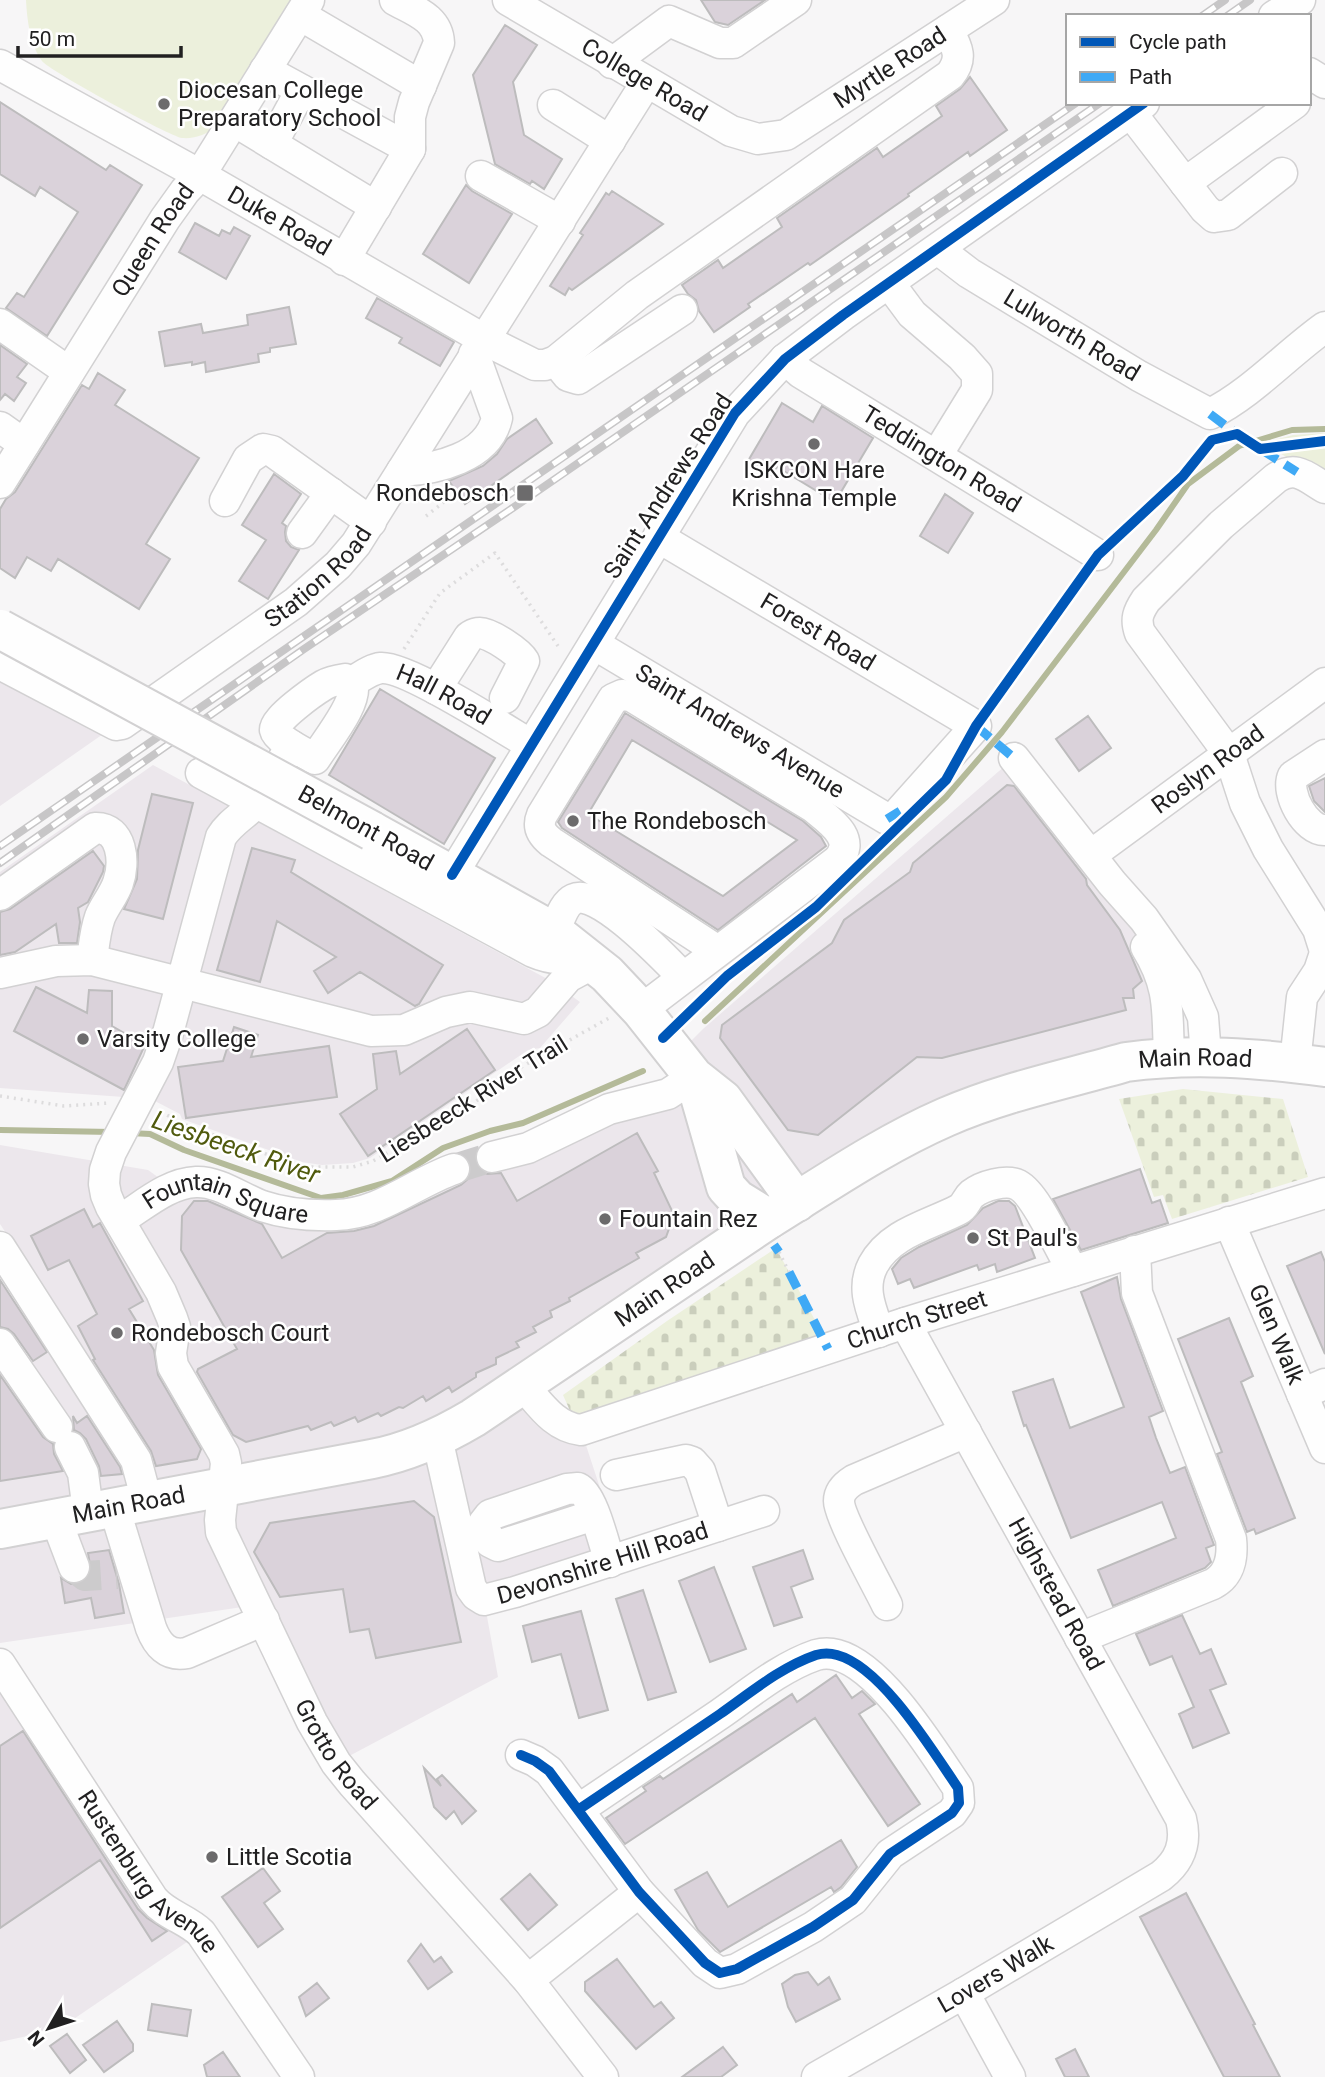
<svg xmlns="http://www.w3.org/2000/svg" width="1325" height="2077" font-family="Roboto,sans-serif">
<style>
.built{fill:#ece7ec}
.green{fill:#ecf0dc}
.cemetery{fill:url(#cemetery-stones)}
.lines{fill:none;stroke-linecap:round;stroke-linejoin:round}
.stream{stroke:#b4ba99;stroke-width:6}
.building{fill:#dad2da;stroke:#bdbcbd;stroke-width:2;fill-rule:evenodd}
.minor-tunnel{stroke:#cccbcc;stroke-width:30;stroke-dasharray:30 15;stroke-linecap:butt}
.minor-casing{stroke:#d2d1d2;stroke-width:33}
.major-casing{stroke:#d2d1d2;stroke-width:42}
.path{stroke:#dddcdd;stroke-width:3.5;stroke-dasharray:2 5;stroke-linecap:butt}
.minor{stroke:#fefefe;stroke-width:30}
.major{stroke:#fefefe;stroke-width:38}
.rail-casing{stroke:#c7c6c7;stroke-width:8}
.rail{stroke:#fff;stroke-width:5;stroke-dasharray:16;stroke-linecap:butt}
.major-bridge-casing{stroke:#d2d1d2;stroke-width:42;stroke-linecap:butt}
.major-bridge{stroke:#fefefe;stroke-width:38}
.quiet{stroke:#3fa9f5;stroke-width:9;stroke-dasharray:18 9;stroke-linecap:butt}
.cycleway-casing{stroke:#fff;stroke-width:15}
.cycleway{stroke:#0057b8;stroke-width:10}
.poi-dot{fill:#6c6b6c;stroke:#fff;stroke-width:2.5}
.labels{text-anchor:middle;stroke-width:5;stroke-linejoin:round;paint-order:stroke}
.street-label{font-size:24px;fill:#212021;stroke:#fff}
.poi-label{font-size:24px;fill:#212021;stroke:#fff;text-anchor:start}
.water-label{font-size:26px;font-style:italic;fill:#505a0d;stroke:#fff}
</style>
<defs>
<pattern id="cemetery-stones" width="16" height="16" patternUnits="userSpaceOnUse" patternTransform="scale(1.75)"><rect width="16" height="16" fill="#ecf0dc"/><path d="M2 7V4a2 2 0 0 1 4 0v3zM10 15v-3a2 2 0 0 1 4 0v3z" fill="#cacebc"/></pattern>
</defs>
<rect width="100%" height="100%" fill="#f7f6f7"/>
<path class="built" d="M0,664L116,725L0,806Z
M1014,758L1142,941L1169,1057L983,1103L524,1384L581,1430L623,1558L484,1600L498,1677L336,1763L256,1605L0,1643V1364L80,1345L0,1224V1145L148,1170L173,1188L311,1216L492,1157L668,1094L676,1056L703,1029Z
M153,765L551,981L580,1002L540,1048L528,1050L370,1158L353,1163L322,1165L302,1162L182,1119L180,1114L151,1099L0,1088V872Z
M0,1665L187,1942L59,2029L0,2042Z"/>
<path class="green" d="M26,0H294L217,127C206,134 196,139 182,138C169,136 48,70 42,61C30,45 27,19 26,0Z
M1325,433V480L1263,443L1293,435Z"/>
<path class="cemetery" d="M1183,1089L1283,1099L1308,1177L1172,1219L1163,1195L1154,1197L1119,1099Z
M776,1248L823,1335L578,1416L571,1413L563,1395L667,1321Z"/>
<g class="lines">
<path class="stream" d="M705,1021L946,797L1002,732L1156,530L1188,484L1239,446L1292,430L1325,429
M0,1130L112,1132
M130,1133L150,1134L184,1150L321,1198L343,1195L392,1181L443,1148L490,1131L523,1123L643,1071"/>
</g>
<path class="building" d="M701,0H765L728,25L715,22Z
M505,25L537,45L513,82L524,135L562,159L544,189L532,181L530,184L495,164L473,75Z
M970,77L1007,130L970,156L968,152L908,194L909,196L810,265L808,263L748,304L750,307L714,332L699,311L696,300L688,294L682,285L718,260L723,268L782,227L777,218L877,148L883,157L942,116L936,106L960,89Z
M0,102L106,170L110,165L142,185L47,336L6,308L17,293L24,297L78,212L40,187L35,196L0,174Z
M466,185L472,191L512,214L469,283L423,254Z
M612,191L663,224L572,290L569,288L565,295L550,286L583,235L580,233L590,218L606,193L609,195Z
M195,223L219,236L222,230L230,234L234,227L250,236L226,279L179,252Z
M377,298L454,342L440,366L399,343L402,338L366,318Z
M289,307L296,344L270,348V352L258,354L259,362L206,372L205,362L192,365V362L165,366L159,332L201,324L203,333L248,325L247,315Z
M0,345L27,364L17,377L26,383L14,401L5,394L0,400Z
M98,373L125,390L115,405L199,458L146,544L170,559L139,609L58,559L51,571L27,557L15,578L0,568V509L6,499L15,492L82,385L89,389Z
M782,403L813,422L822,406L873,438L835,502L777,467L771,475L748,461Z
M536,419L552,443L465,504L449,481L483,466L497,454L507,439Z
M274,474L301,494L282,523L286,526L285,532L286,541L291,547L299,550L268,599L239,581L266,540L242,525Z
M945,494L973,513L948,553L920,536Z
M380,689L495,758L444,844L329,775Z
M625,713L803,821L821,837L826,846L718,930L562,828L558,822ZM632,740L697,779L797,840L723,896L588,814Z
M1088,716L1111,748L1079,771L1056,739Z
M1325,778V812L1314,801L1309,786Z
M1007,785L1014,786L1086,879L1087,885L1120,930L1142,981L1133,989L1134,998H1123L1126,1010L942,1058L917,1057L818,1135L788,1130L720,1038L722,1025L832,943L844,920L910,872L913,863Z
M152,794L193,803L163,919L124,909L137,879L138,850Z
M252,848L295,860L291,872L443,965L419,1004L415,1006L360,972L328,993L314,971L336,957L277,921L260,982L217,970Z
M93,851L104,866L103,872L88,902L78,908L80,922L77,943H59L56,924L15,952L0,955V912L10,909Z
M36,987L87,1013L89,990L112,991V1026L145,1045L124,1090L14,1031Z
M234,1027L258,1035L251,1057L329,1046L337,1097L186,1118L178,1067L223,1061Z
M467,1029L495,1070L368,1156L340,1114L377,1089L373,1054L396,1051L400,1074Z
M637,1133L658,1171L654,1173L674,1215L666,1237L636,1253L639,1258L569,1298L570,1301L550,1311L552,1317L533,1327L536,1332L516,1342L519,1347L496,1358V1364L476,1373V1377L452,1392L449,1387L426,1401L423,1396L403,1408L399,1407L381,1416L378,1413L358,1422L355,1417L334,1426L331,1422L311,1430L308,1426L246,1442L233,1435L197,1372L198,1369L237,1349L181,1250L182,1216L194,1201H208L262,1224L282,1258L327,1233L354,1231L374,1226L461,1185L468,1179L471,1171L469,1160L475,1157L479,1169L487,1174L501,1173L517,1201Z
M1140,1169L1152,1203L1160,1200L1168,1223L1081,1250L1053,1199Z
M998,1201H1009L1015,1206L1035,1258L997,1272L995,1264L979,1270L977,1265L914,1288L910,1279L898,1284L892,1269L901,1258L919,1247L967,1225L983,1208Z
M84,1209L93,1227L100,1223L143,1301L129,1309L154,1350L158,1375L201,1449L197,1459L156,1466L151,1451L93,1360L95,1359L78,1326L97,1314L69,1260L48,1270L31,1236Z
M1321,1252L1325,1262V1354L1287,1266Z
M1117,1277L1121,1299L1163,1411L1149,1417L1156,1438L1170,1473L1185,1467L1214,1545L1206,1548L1211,1562L1205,1568L1113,1606L1098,1570L1176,1538L1162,1502L1071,1538L1026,1425L1024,1426L1013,1392L1053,1379L1070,1428L1124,1407L1081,1292Z
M0,1280L47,1352L33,1361L14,1334L8,1329L0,1327Z
M1229,1318L1253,1376L1241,1382L1295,1518L1256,1534L1254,1529L1247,1532L1217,1454L1222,1452L1178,1339Z
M0,1375L43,1437L53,1444L54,1454L63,1471L0,1481Z
M73,1416L77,1423L87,1416L120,1467L122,1474L101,1476L99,1466L86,1439L80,1433L74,1430Z
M414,1501L434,1517L461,1642L376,1658L369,1629L350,1632L343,1589L280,1597L254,1552L270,1523Z
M109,1550L119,1584L124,1613L95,1618L91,1598L65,1603L61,1578L71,1584L81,1583L87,1579L91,1570L88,1553Z
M803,1550L813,1579L791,1587L802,1617L774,1626L753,1567Z
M714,1567L746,1649L710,1662L679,1581Z
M643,1590L676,1692L648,1700L616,1599Z
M581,1611L608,1710L579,1718L561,1654L532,1662L523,1626Z
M1182,1615L1200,1654L1211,1649L1226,1684L1210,1690L1229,1733L1193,1748L1179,1714L1194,1707L1172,1656L1150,1665L1136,1634Z
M836,1675L852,1698L862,1691L875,1704L859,1714L920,1804L888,1826L815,1718L625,1844L606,1818L646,1791L643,1787L660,1776L663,1779L792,1694L797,1702Z
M23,1731L138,1909L147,1918L167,1931L152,1941L100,1860L0,1928V1746Z
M424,1768L441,1786L437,1779L442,1775L476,1811L462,1824L454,1811L446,1819L434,1807Z
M841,1840L857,1867L841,1887L834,1892L831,1887L720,1952L698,1930L675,1890L707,1872L728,1907Z
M263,1868L280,1891L264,1903L283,1929L258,1947L222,1897Z
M530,1874L557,1905L528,1930L501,1899Z
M1186,1893L1255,2024L1253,2025L1280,2077H1224L1140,1917Z
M421,1944L434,1962L441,1957L452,1972L428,1989L408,1961Z
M617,1959L654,2007L661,2002L674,2018L636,2049L585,1991V1982Z
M808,1972L818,1985L829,1977L840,1999L796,2022L788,2007L782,1984L795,1975Z
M317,1983L329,1998L306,2016L299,1997Z
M152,2004L191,2010L187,2036L148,2030Z
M117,2021L133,2044V2051L104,2072L83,2045Z
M67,2034L86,2060L70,2073L50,2046Z
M723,2047L737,2065L721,2077H682Z
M1075,2049L1089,2077H1065L1056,2059Z
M223,2052L240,2077H207L204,2065Z"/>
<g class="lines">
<path class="minor-tunnel" d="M454,1169L492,1157
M74,1567L85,1576L117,1574"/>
<g class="minor-casing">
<g id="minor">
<path id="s1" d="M508,0L731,131L758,139L786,135L994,0"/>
<path d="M300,15L421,86"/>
<path d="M1274,16L1300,0"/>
<path d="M612,63L669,21L720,43H733L796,0"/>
<path id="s2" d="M0,65L200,175L485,340L535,365H545L556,361L637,295L950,75C963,59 958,48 948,30"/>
<path d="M265,70L410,149"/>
<path d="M1309,73L1325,83"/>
<path d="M553,105L610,141"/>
<path d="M1131,113L1205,209L1214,217L1228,215L1282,173"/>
<path d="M234,121L376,207"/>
<path d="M272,144L301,90"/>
<path d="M481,176L560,221"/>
<path d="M1185,183L1295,103"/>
<path id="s3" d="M939,250L969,273L1139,376L1210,414C1251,394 1287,354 1325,327"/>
<path d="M344,260L410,149V117L414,102L439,43C438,18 415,11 395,0"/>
<path d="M889,283L912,314L962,357L977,374V390L937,455"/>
<path d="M0,324L69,372"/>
<path id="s4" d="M785,359L801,373L1098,555"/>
<path d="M556,361L568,376L578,379L682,310"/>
<path d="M0,427L24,444"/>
<path d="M402,471C436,469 488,458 497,418L474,354"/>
<path id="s5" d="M0,483L165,219L185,191L200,175L309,0"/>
<path d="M1325,488C1306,477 1297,465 1276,478L1221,525L1146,600C1138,612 1135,619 1140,633L1229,754L1245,803L1268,849L1318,929L1325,951"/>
<path d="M225,501L248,459L263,449L272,451L371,522"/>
<path d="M302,533L331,493"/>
<path id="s6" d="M658,537L976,726L900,811"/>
<path id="s7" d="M594,644L887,819"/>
<path id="s8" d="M0,664L116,725L122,724L296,602L338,565L356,544L646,83"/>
<path id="s9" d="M352,682C360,701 326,741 315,759C307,754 277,740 275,730C274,719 314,691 324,685C331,681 338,680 345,679L352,682C361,677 371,669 381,668C407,666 504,729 531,745"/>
<path d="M436,689L469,637C474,634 474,633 480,633C490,633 519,652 524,661L505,698"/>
<path id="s10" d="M292,746C278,763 271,787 257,802C245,815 230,822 221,837L168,1033L158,1062L111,1152L105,1170L104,1184L106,1195L111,1207L161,1292L172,1318L175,1327L171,1353L173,1366L224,1454L226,1463L220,1520L221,1532L312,1722L336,1763L352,1783L528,1980L603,2077"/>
<path d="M1325,755L1293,776C1285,793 1306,831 1325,830"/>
<path d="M1014,758L1112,883L1144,919L1186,979L1203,1017L1206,1056"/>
<path d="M201,773L533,952C552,960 564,960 583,954"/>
<path id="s11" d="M1091,855L1325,683"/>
<path d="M452,875L735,413L785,359L843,315L1144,103"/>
<path d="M0,895L95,828C123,827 125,863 118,883C114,895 105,905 100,917C95,931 94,945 92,960"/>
<path d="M554,932C559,922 563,904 574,899C598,887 666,960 683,977"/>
<path d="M1146,947C1171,987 1167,1012 1169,1057"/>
<path d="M0,973L56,961L92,960L371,1031L404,1030L446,1012L470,1007L524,1019L538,1012L568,977L594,963"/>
<path d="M641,1010L837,861C858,839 830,821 813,807L631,696L622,695L613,699L542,815C537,827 541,834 551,842L718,951"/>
<path d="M1295,1063L1302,997L1319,971L1325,953"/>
<path d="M492,1157L528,1148L609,1109L668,1094L694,1077"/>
<path id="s12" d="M120,1220C143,1206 168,1183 196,1182C218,1181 241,1198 262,1206C286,1214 310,1216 336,1215C380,1214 414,1183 454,1169"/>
<path id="s13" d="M1229,1222L1325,1448"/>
<path d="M0,1247L136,1460L147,1501"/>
<path d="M879,1332C871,1309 861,1288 873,1265C890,1233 929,1225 958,1210C966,1206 966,1199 972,1194C982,1186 1006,1179 1018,1185C1037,1195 1060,1251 1073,1271"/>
<path d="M0,1344L57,1427"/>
<path id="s14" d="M523,1385C540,1404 554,1427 581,1430L905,1323L1325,1193"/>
<path d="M1302,1394L1325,1384"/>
<path id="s15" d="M437,1438L471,1588L476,1595L484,1600L515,1592L764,1511"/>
<path d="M70,1447L83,1473L88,1511"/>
<path d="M616,1475L686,1460L692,1462L700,1471L718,1526"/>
<path d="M114,1507L151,1628C157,1644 167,1657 187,1653L264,1620"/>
<path d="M594,1515L498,1546L490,1542L483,1524L490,1515L567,1489L578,1488C593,1495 604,1545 610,1562"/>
<path d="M55,1517L74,1567"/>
<path d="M887,1605C878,1586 839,1517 839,1501C839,1491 846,1485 854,1480L966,1432"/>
<path d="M1080,1638L1213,1584C1230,1575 1233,1557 1231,1539L1137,1293L1135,1251"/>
<path id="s16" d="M0,1664L153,1899C166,1915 187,1919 201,1933L299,2077"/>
<path d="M521,1755L535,1761L549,1771L639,1892L705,1963L720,1973L737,1969L813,1927L853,1900L890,1854L952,1813L959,1803L958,1788C932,1750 882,1667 837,1655C830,1653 823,1653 816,1655C781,1667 750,1693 720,1714C673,1746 626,1778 578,1810"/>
<path d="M528,1980L639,1892"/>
<path d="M964,1993L1010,2077"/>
<path id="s17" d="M817,2077L964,1993L1161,1876C1180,1861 1187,1843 1181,1819L905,1323"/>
</g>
</g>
<g class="major-casing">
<g id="major">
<path d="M372,831L554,932L607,974L641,1010L694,1077L723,1100L797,1202"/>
<path d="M695,1079L726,1187L737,1199L769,1219"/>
<path id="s18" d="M0,1529L372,1459C409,1452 441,1437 473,1418L769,1219C827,1183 884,1144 946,1117C1003,1092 1067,1079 1126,1062C1193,1053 1258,1058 1325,1067"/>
</g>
</g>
<path class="path" d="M1222,438L1237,434
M1260,449L1325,441
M426,516L448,499L440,490
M1117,538L1183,476L1212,440H1215
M404,649L440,593L495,553L560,649
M990,705L1084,575
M869,856L881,844
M685,1017L712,991
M0,1096L64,1106L109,1103
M161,1112L186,1125L302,1167H353L373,1161L460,1111L481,1098L516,1070L609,1018
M779,1252L789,1272"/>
<use href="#minor" class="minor"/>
<use href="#major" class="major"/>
<g class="rail-casing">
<path id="rail" d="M1202,16L1225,0
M1227,16L1250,0
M0,846L1076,103
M0,863L304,649L529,497L1100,103"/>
</g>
<use href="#rail" class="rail"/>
<g class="major-bridge-casing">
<path id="major-bridge" d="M0,629L372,831"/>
</g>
<use href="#major-bridge" class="major-bridge"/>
<path class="quiet" d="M1210,414L1238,435
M1262,450L1297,472
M976,726L1014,758
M887,819L900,811
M774,1245L779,1252
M789,1272L828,1349"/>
<g class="cycleway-casing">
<path id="cycleway" d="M452,875L735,413L785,359L843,315L1144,103
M663,1038L727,976L816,907L946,780L976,726L1098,555L1183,476L1212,440L1237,434L1260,449L1325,441
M521,1755L535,1761L549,1771L639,1892L705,1963L720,1973L737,1969L813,1927L853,1900L890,1854L952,1813L959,1803L958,1788C932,1750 882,1667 837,1655C830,1653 823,1653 816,1655C781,1667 750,1693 720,1714C673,1746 626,1778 578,1810"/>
</g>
<use href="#cycleway" class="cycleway"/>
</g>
<g class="poi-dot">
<circle cx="164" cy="104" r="7"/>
<circle cx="814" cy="444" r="7"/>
<rect x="516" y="484" width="18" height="18" rx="3.5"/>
<circle cx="573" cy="821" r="7"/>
<circle cx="83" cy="1039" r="7"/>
<circle cx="605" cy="1219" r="7"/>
<circle cx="973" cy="1238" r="7"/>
<circle cx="117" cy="1333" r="7"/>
<circle cx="212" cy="1857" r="7"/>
</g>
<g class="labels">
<g class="street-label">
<text dy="8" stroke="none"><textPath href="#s1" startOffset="439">Myrtle Road</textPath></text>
<text dy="8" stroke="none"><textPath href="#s1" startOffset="158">College Road</textPath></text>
<text dy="8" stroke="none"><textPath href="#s2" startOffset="320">Duke Road</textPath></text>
<text dy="8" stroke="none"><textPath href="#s5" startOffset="287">Queen Road</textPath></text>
<text dy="8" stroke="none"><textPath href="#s3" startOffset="158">Lulworth Road</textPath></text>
<text dy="8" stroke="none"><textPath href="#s4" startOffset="186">Teddington Road</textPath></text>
<text transform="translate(668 486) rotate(-57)" y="8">Saint Andrews Road</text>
<text dy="8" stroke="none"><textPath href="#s8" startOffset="383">Station Road</textPath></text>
<text dy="8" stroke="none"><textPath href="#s6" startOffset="186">Forest Road</textPath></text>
<text dy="8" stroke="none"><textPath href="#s9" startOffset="336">Hall Road</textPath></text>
<text dy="8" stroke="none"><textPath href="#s7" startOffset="170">Saint Andrews Avenue</textPath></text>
<text dy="8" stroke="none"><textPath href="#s11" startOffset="145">Roslyn Road</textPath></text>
<text transform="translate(366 828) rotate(29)" y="8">Belmont Road</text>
<text dy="8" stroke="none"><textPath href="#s18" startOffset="1307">Main Road</textPath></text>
<text transform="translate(473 1099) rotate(-32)" y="8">Liesbeeck River Trail</text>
<text dy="8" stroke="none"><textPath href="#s12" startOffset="117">Fountain Square</textPath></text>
<text dy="8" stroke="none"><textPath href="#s18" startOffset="719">Main Road</textPath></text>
<text dy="8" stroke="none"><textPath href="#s14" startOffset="429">Church Street</textPath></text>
<text dy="8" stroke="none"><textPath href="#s13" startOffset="122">Glen Walk</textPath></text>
<text dy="8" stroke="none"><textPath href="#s18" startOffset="131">Main Road</textPath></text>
<text dy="8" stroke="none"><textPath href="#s15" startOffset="296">Devonshire Hill Road</textPath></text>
<text transform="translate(1056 1594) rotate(61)" y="8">Highstead Road</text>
<text dy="8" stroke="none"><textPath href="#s10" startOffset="1116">Grotto Road</textPath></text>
<text dy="8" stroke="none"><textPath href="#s16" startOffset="257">Rustenburg Avenue</textPath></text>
<text dy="8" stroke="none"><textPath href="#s17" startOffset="206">Lovers Walk</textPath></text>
</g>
<g class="poi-label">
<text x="178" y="98">Diocesan College<tspan x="178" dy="28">Preparatory School</tspan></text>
<text x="814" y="478" text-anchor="middle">ISKCON Hare<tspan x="814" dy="28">Krishna Temple</tspan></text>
<text x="509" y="501" text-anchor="end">Rondebosch</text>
<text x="587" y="829">The Rondebosch</text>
<text x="97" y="1047">Varsity College</text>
<text x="619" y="1227">Fountain Rez</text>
<text x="987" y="1246">St Paul's</text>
<text x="131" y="1341">Rondebosch Court</text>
<text x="226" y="1865">Little Scotia</text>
</g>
<g class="water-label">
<text transform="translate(236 1147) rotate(19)" y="9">Liesbeeck River</text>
</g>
</g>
<rect x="1066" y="14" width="245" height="91" fill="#ffffff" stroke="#a6a6a6" stroke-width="2"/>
<rect x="1080" y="37" width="35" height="10" fill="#0057b8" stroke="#a6a6a6" stroke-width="2"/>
<text x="1129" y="49" font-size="21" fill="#212021">Cycle path</text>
<rect x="1080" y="72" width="35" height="10" fill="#3fa9f5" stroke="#a6a6a6" stroke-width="2"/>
<text x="1129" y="84" font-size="21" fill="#212021">Path</text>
<g transform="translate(49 2028) rotate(231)" stroke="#ffffff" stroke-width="5" paint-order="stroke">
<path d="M0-5L12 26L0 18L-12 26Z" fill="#212021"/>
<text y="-10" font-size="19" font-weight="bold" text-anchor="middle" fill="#212021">N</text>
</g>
<path d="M18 46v10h163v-10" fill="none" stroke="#212021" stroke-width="3.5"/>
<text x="28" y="46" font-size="21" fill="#212021" stroke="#ffffff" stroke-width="5" paint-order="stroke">50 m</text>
</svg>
